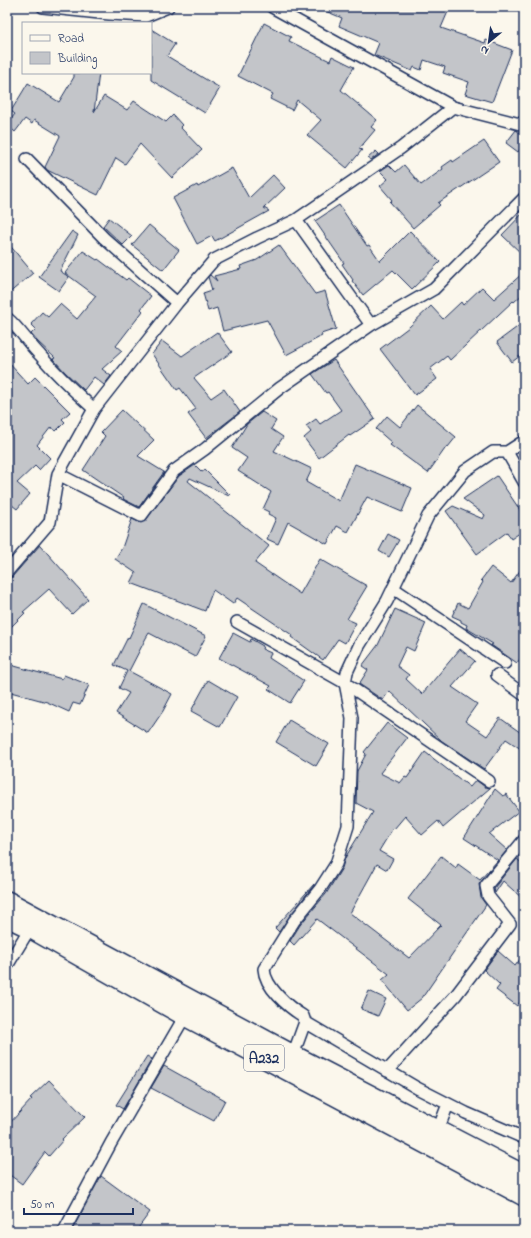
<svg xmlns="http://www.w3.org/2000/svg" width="531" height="1238" font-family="'Indie Flower',sans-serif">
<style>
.building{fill:#c3c5c9;stroke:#1b2f5e}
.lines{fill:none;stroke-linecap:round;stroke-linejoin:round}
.minor-casing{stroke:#1b2f5e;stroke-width:14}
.trunk-casing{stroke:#1b2f5e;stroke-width:22}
.minor{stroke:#fbf7ec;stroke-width:11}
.trunk{stroke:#fbf7ec;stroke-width:19}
.labels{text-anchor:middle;stroke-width:3.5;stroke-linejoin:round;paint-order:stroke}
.shield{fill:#fbf7ec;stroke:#5e6b89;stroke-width:1}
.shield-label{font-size:15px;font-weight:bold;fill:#1b2f5e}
</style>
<rect width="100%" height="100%" fill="#fbf7ec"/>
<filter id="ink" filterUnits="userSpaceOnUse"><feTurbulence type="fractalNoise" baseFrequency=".025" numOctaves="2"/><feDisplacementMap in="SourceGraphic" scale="8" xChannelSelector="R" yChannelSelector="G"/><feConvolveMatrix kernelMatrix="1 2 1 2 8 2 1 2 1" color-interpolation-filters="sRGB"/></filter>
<g filter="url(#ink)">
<path class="building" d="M316,7H450L441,28L485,43L486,40L512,50L492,102L465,94L469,82L443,73L445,67L424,60L421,70L414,67L412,71L374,55L379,43L339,26L342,18Z
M264,23L291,37L289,41L330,61L332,56L354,67L341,90L377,120L371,127L375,130L359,149L362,150L347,168L307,135L321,120L297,100L292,110L270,99L273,94L238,76Z
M151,29L175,44L167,56L220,88L205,113L151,80Z
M74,73H99L94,112L104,96L127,110L134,101L166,122L173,115L182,125L180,127L202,150L172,178L140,144L125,164L116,158L98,195L47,170L45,167L60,136L34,120L32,124L25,119L15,132L7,125V124L15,114L11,111L28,83L59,102L74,77Z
M516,130L524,136V144L518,152L506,143Z
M484,141L499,162L438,203L440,205L413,228L390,202L392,200L380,186L388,179L380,171L389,165L396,172L404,165L421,185L443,169L442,167L452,160L453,162Z
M376,151L379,154L371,160L368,158Z
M232,168L249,198L273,175L285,188L264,208L269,211L215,241L212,236L197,244L173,198L197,185L198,187Z
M339,205L367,246L369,245L380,261L410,231L440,262L412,289L393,270L363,295L352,281L353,280L342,264L344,263L315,221Z
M524,212V256L502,235Z
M109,218L132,236L123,245L103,226Z
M149,225L179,250L163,270L132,245Z
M72,231L78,235L60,271L69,277L59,291L39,277Z
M7,242L33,273L7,295Z
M279,245L315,294L325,291L336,329L321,334L322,336L286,355L267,320L223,331L217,308L208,311L203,293L212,290L208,277L210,275L217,281L214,276L241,269L240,266L257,260Z
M83,251L97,260L98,259L126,280L128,278L151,296L141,309L143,311L116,346L122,351L102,369L111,376L104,385L94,377L84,390L65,372L53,359L55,358L37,341L31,334L36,329L31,324L42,312L48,317L60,304L77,319L96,296L65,273Z
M524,272V293L514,302L513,301L450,360L447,356L430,369L437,379L415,395L380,349L409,327L431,306L443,319L461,302L463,305L482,287L494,299Z
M524,322V353L512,362L497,342Z
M217,332L232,352L194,378L211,398L224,389L240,412L206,438L188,414L196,409L180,388L177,390L152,354L162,341L182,356Z
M334,360L375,419L350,436L349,435L319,458L304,438L311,432L306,426L316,419L320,424L341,410L328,392L326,393L312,374Z
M7,361L28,384L35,377L70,412L62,419L65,422L56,431L51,427L37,445L50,458L39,470L35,466L17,483L30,494L17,509L7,501Z
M417,405L456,437L448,447L447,446L428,473L390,445L392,443L376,429L387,416L400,427Z
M122,410L154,440L138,456L164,472L139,507L123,499L124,498L83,470L105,436L101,432Z
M262,412L276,421L271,429L283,437L274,451L312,469L306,482L339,501L355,464L412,488L402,512L367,497L348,532L337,526L327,544L288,522L278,544L267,539L276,518L268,514L269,512L263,509L271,492L238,471L247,458L232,448L247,424Z
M195,465L202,472L205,470L230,495L229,496L190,478L188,481L269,546L255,563L300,594L320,559L367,586L347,619L356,623L345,643L338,639L323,660L291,637L292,635L237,598L233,604L213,590L205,611L131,583L136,573L115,559L122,548L132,519L141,523L146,520L179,476Z
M497,476L524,516V530L511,539L507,532L477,554L446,511L453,506L483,519L485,515L463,499Z
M388,534L399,540L389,557L379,551Z
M40,545L88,599L72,614L49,589L23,612L25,613L7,631V579L12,577Z
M524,565V662L520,659L517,663L491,645L493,644L466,628L467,625L461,622V620L452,616L458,603L468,608L483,582L481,580L491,567L511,583Z
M144,604L206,636L195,657L149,633L146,638L129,671L172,694L163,711L148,733L116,713L129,693L119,688L127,671L114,665L128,637L129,638Z
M395,609L426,623L414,651L406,647L397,666L409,675L406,679L422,694L460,649L475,661L452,687L477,704L465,721L487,736L500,718L524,735V751L506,739L484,769L442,741L389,691L383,700L359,684L368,670L362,666L378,645Z
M233,633L250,642L251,639L263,646L262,649L271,653L269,658L304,681L290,703L268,689L271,686L219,658Z
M7,664L62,679L64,675L89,685L80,705L73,703L69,712L47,702L7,691Z
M208,680L237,697L220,727L191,711Z
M289,720L329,744L316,766L276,742Z
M387,723L407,738L380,773L400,783L405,777L407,778L425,752L470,787L476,780L485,787L490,788L443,828L438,821L422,835L405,816L394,829L393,828L379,851L393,859L387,870L377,864L350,913L409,958L441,925L408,899L441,856L456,868L458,864L480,880L498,860L464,838L495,789L503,796L506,794L519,811L489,834L507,850L479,884L481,898L486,905L422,998L407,1010L382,980L389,974L317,919L294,945L290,941L300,925L326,894L342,868L345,858L373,812L356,803L357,771L366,754L364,752Z
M517,859L524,865V900L503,881L495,893L494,888Z
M314,884V885L289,917L279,932L275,928Z
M498,951L515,966L524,954V996L517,1006L496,990L500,985L484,970Z
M369,991L386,999L378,1016L361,1009Z
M147,1056L152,1059L123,1109L116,1105Z
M164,1066L225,1100L214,1121L151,1088Z
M49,1080L85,1117L62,1139L63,1140L49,1156L45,1152L22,1184L7,1173V1126L32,1099L30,1098Z
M101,1176L150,1212L136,1231L72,1230Z"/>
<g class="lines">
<g class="minor-casing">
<path id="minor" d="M43,7L109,14L146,16L168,7
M272,7L453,107L524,125
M27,159L104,238L177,303
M296,220L371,325
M7,318C20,329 28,343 40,355C57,375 75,392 94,409
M507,452L524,482
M58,474L141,516L174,471L205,449L280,388L371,325L434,289L524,198
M7,572L50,522L58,474L94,409L177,303L214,260L257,238L296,220L401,148L453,107
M393,588L505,663
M237,622L345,683L489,781
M497,675L524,695
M7,966L30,928
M305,1022L417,1088L466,1113L524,1138
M293,1055L305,1022L303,1016C288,1007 265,987 264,969L294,921L320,889L336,864L348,826L352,718L345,683L347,672L359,646L387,601L428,516L465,471L493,452H507L524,441
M387,1071L456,995L510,924L488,896L486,886L524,840
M438,1130L448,1104
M64,1231L111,1143L185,1016"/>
</g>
<g class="trunk-casing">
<path id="trunk" d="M7,901L293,1055L524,1175
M7,917L30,928L185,1016L524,1196"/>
</g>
<use href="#minor" class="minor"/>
<use href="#trunk" class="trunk"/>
</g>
</g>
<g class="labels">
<rect class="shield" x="244" y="1045" width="40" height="26" rx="3"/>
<g class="shield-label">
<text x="264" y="1063">A232</text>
</g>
</g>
<rect width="531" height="1238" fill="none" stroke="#fbf7ec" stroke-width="24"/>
<rect x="12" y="12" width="507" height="1214" fill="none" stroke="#1b2f5e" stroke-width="1.5" filter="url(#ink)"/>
<rect x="22" y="22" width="130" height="52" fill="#fbf7ec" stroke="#a1a7b3"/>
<rect x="30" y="35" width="20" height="6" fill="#fbf7ec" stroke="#a1a7b3"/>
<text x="58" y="42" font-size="12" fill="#1b2f5e">Road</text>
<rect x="30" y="52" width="20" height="12" fill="#c3c5c9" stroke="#a1a7b3"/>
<text x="58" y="62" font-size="12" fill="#1b2f5e">Building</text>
<g transform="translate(489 42) rotate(209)" stroke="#fbf7ec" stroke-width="3" paint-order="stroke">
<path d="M0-3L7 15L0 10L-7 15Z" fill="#1b2f5e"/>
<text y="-6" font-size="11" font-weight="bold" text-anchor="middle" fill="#1b2f5e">N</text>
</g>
<path d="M24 1208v6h109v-6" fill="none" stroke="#1b2f5e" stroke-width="2"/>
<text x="30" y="1208" font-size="12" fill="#1b2f5e" stroke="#fbf7ec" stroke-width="3" paint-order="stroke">50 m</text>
</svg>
